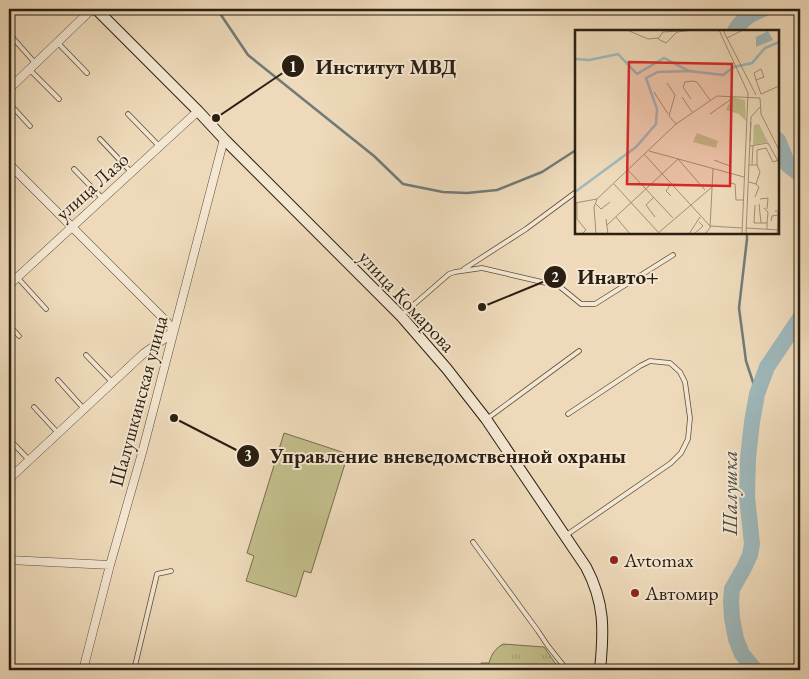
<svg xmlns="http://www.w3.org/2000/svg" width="809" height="679" font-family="'EB Garamond',serif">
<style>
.grass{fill:url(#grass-tufts);stroke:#766e4e}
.pitch{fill:#c1bd8a;stroke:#766e4e}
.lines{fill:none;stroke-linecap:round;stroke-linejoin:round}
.stream{stroke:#707b77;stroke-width:2.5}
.river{stroke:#9eb8bb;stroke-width:16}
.service-casing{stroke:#5c4e3c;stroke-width:5.5}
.minor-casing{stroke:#5c4e3c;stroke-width:9}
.secondary-casing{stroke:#2b1f12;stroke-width:12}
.service{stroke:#f4e7d2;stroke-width:4}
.minor{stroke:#f4e7d2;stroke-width:8}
.secondary{stroke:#f4e7d2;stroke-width:10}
.poi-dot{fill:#8f2418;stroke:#f4e7d2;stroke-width:2}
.labels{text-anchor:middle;stroke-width:4;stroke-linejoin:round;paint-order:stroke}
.street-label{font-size:20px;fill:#2b1f12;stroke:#f4e7d2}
.poi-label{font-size:20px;fill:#2b1f12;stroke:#f4e7d2;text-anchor:start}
.water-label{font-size:21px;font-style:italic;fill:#4e4d45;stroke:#f4e7d2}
.inset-river{fill:none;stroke:#9eb8bb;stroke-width:2.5}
.inset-road{fill:none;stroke:#a08f77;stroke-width:1}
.view{fill:#d62828;fill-opacity:0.15;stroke:#d62828;stroke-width:2.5}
.inset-edge{fill:none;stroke:#2b1f12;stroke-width:2.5}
.leader{fill:none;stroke:#2b1f12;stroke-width:2}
.callout-dot{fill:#2b1f12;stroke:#f4e7d2;stroke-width:2}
.mark-label{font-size:15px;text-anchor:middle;font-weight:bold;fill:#fff}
.callout-label{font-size:21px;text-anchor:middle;font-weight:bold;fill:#2b1f12;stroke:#f4e7d2;stroke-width:4;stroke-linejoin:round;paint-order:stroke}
</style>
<defs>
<pattern id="grass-tufts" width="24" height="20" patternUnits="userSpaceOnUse" patternTransform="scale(1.25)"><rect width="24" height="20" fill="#c1bd8a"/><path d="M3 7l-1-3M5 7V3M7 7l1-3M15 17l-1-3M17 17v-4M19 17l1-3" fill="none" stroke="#a6a276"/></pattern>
</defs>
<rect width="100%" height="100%" fill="#eedaba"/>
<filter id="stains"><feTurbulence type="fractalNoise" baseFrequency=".004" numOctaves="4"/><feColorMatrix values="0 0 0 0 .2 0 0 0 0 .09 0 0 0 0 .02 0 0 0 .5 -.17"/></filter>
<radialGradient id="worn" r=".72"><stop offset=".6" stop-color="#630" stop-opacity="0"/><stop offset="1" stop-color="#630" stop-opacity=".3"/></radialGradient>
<path class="grass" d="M503,644L544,647L560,670H482L481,663H489C492,653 495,649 503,644Z"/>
<path class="pitch" d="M284,433L348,454L311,573L304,571L296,597L246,581L254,556L247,553Z"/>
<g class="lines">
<path class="stream" d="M217,9L248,55L374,156L403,184L443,192L467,193L497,190L542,172L576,150
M747,232V239L739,308L746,361L757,394"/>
<path class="river" d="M735,31C742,19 750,14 763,9
M778,140L788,165L800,174
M755,670L742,654L736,639L732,618L731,601L732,589L744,568L750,555L752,544L747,497L748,458L752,422L757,394L767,367L800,318"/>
<g class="service-casing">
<path id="service" d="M12,37L36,64
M58,43L87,73
M30,70L59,99
M9,103L30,126
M128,114L159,146
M100,139L131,172
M74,169L102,198
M464,269L526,229L576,192
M17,277L46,309
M402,315L449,274L455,272L482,268L559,286L581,304H595L673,255
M9,325L19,336
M86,355L113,383
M58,380L84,409
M34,407L58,433
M488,418L579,351
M9,439L29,460
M565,536L671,463L681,453L688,439L690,418L685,382L680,372L670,363L650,361L640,366L568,414
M473,542L538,631L548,646L567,670
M134,670L157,574L171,571"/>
</g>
<g class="minor-casing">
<path id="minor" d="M9,89L92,9
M9,164L167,322L173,331L164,339L143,354L9,479
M9,285L198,111
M9,560L110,565
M83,670L110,565L142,453L224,139"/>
</g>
<g class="secondary-casing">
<path id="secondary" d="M96,9L198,111L224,139L401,316L447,369L486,419L586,567C605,603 604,630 600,670"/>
</g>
<use href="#service" class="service"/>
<use href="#minor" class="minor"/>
<use href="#secondary" class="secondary"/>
</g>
<g class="poi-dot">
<circle cx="614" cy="560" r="5"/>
<circle cx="635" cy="593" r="5"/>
</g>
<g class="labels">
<g class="street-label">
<text transform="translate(92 186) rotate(-42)" y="7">улица Лазо</text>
<text transform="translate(407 301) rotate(47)" y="7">улица Комарова</text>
<text transform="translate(138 401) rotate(-75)" y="7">Шалушкинская улица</text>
</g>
<g class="poi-label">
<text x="624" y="567">Avtomax</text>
<text x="645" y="600">Автомир</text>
</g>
<g class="water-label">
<text transform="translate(730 493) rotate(-90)" y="7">Шалушка</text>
</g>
</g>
<g transform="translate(575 30)">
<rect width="204" height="204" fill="#eedaba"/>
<path d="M157,67L170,70L171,91L164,84L151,80ZM184,94L193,112L178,115L179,95Z" fill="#c1bd8a"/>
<path d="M122,103L143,111L141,118L118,112Z" fill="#c1bd8a"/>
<path d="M193,1L198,10L181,17V7Z" fill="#9eb8bb"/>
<path class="inset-river" d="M0,29L14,30L43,24L62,44L89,28L114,41L148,45L159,37L177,33L190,18L204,12M0,162L61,117L81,94L82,79L71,48L83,42L114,41"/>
<path class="inset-road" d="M52,0L73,9L83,8M119,0L88,2L83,9L91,13L102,2L119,0M144,0L173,63L167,204M148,0L181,65M152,8L168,0M181,50L189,47L186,39L179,43L181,50L186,64M92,53L100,65L94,86L101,94M79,62L93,84M186,64L204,56M107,67L117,82M116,69L108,57L110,52L117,51L122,52L135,70M135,84L155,70L156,66M175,112L176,92M175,116L193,113L203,131M74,121L169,147M69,124L135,196L167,198M139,130L155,136M177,134L178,116M174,135H182V120L191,118L198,132L204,130M53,140L98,188M155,144V125M174,152L181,154L185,142L182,135M154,153L160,154L161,170H169M39,154L83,202M96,154L91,161L96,166M79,167L71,175L80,187M180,167L184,157L181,154M185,169L193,168L192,179M2,172V189L11,200L7,204M0,173L22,169M21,174L26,179L35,172M184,174L186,193M180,175L179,193H192V199M189,178L193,182L192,193M41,187L55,204M31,189L33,204M196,191L197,186L203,185V181H200M32,195L103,129L130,160M171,198L204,200M21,204L19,177L22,169L101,94L142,66L185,68L186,84L204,120M82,204L137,157M114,204L125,187M119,204L128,196L124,192M130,204L135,198L138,139M171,204L176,87L185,77M202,204L203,185"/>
<path class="view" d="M54,32L157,34L155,156L52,154Z"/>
<rect width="204" height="204" class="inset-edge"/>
</g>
<path class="leader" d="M216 118L293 66M482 307L555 277M174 418L248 456"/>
<g class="callout-dot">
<circle cx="216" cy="118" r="5"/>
<circle cx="482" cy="307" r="5"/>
<circle cx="174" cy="418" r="5"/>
<circle cx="293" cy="66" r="12"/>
<circle cx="555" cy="277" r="12"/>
<circle cx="248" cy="456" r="12"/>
</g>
<g class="mark-label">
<text x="293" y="72">1</text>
<text x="555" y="282">2</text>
<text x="248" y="461">3</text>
</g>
<g class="callout-label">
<text x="386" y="74">Институт МВД</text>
<text x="618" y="284">Инавто+</text>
<text x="448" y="463">Управление вневедомственной охраны</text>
</g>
<rect width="809" height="679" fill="none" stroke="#eedaba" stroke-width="30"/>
<rect x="10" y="10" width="789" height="659" fill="none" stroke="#2b1f12" stroke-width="2.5"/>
<rect x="15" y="15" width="779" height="649" fill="none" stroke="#2b1f12"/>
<rect width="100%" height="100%" filter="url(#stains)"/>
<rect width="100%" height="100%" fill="url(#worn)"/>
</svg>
